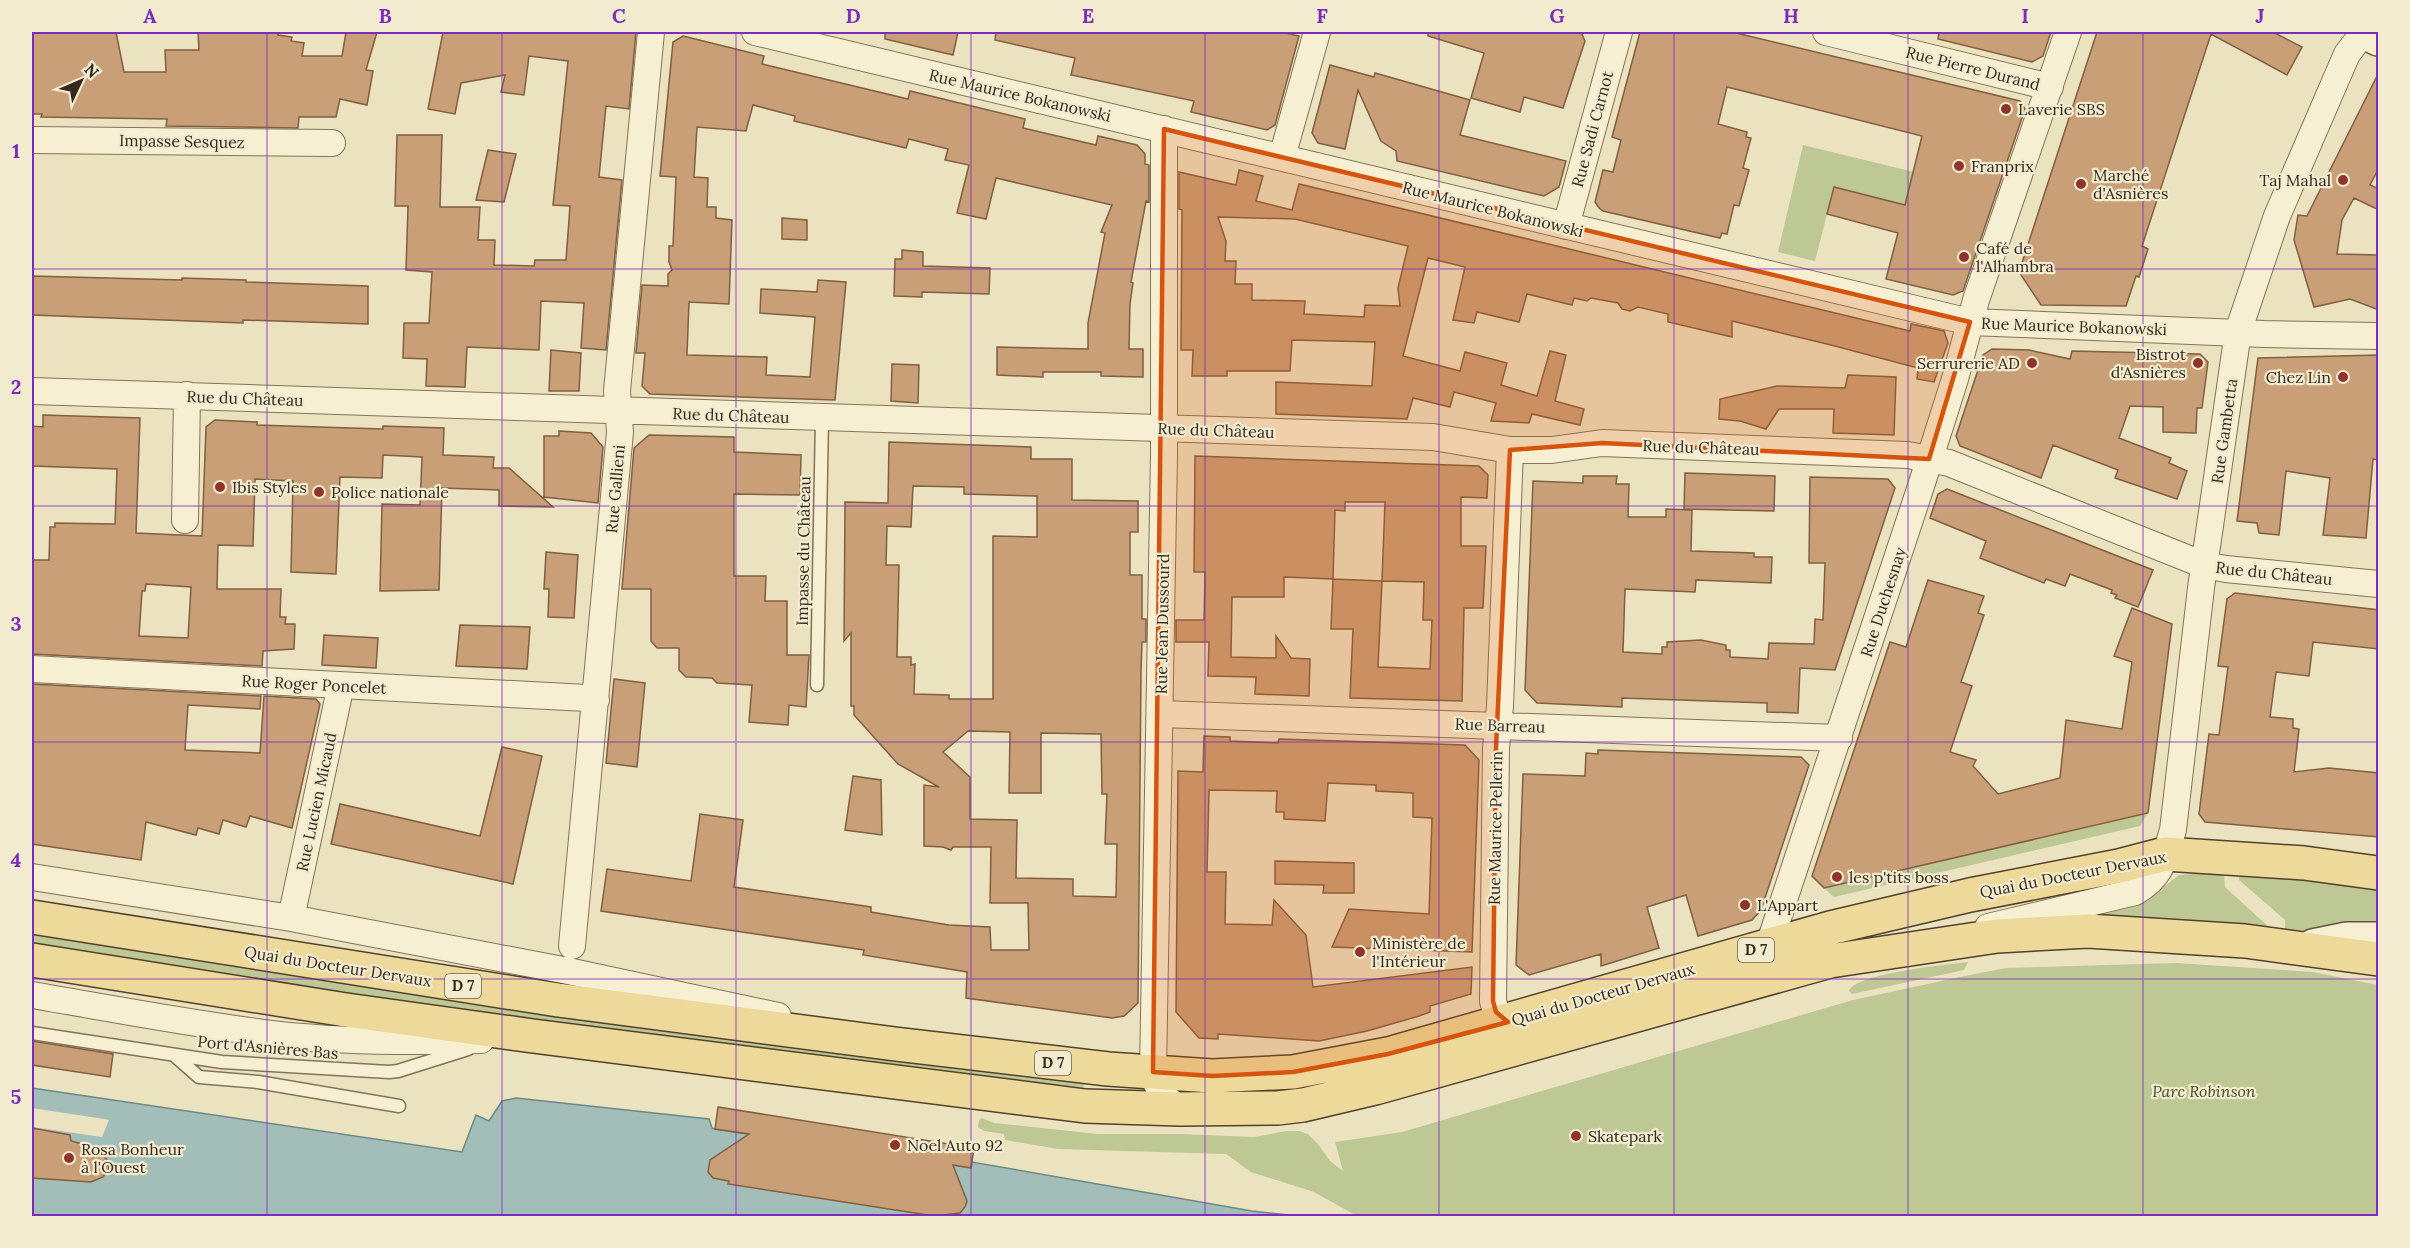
<svg xmlns="http://www.w3.org/2000/svg" width="2410" height="1248" font-family="Lora,serif">
<style>
.green{fill:#bec895}
.water{fill:#a3bdb8;stroke:#6b8a85;stroke-width:1.5}
.pier{fill:#ebe2c0}
.building{fill:#c89f77;stroke:#815f40;stroke-width:1.5;fill-rule:evenodd}
.lines{fill:none;stroke-linecap:round;stroke-linejoin:round}
.service-casing{stroke:#837359;stroke-width:15}
.minor-casing{stroke:#837359;stroke-width:28}
.secondary-casing{stroke:#65543c;stroke-width:36}
.primary-casing{stroke:#51412d;stroke-width:36}
.service{stroke:#f7efd2;stroke-width:12}
.minor{stroke:#f7efd2;stroke-width:26}
.secondary{stroke:#f7efd2;stroke-width:33}
.primary{stroke:#edd999;stroke-width:33}
.marked{fill:#d6540e;fill-opacity:0.2;stroke:#d6540e;stroke-width:4.5;stroke-linejoin:round}
.grid{fill:none;stroke:#7b2cbf;stroke-width:1.5;stroke-opacity:0.55}
.poi-dot{fill:#8f332c;stroke:#f3ebcf;stroke-width:2}
.labels{text-anchor:middle;stroke-width:4.5;stroke-linejoin:round;paint-order:stroke}
.shield{fill:#f3ebcf;stroke:#6d6352;stroke-width:1.5}
.shield-label{font-size:15px;font-weight:bold;fill:#33291d}
.street-label{font-size:16px;fill:#33291d;stroke:#f3ebcf}
.poi-label{font-size:16px;fill:#33291d;stroke:#f3ebcf;text-anchor:start}
.park-label{font-size:16px;font-style:italic;fill:#414f24;stroke:#f3ebcf}
.neatline{fill:none;stroke:#7b2cbf;stroke-width:2}
.grid-label{font-size:20px;text-anchor:middle;font-weight:bold;fill:#7b2cbf}
</style>
<rect width="100%" height="100%" fill="#ebe2c0"/>
<path class="green" d="M1803,145L1914,172L1905,205L1834,187L1815,261L1778,252Z
M2148,813L2140,826L1834,897L1824,888Z
M2191,874H2224L2225,887L2270,928L2073,914L2148,899L2179,875Z
M2239,875L2280,876L2378,888V932L2285,930V920L2239,880Z
M32,931L1084,1079L1083,1093L558,1025L32,946Z
M1968,962L1964,970L1852,994L1849,991C1856,973 1946,965 1968,962Z
M2176,963L2313,972L2378,985V1216H1357L1314,1192L1251,1172L1226,1154L1058,1149L1005,1140L1004,1134L984,1131L978,1127L979,1120L982,1118L994,1123L1098,1134H1179L1254,1137L1287,1131H1299L1308,1134L1318,1144L1330,1161L1343,1171L1335,1142L1402,1132L1853,1000L1965,976L2006,968Z"/>
<path class="water" d="M32,1088L462,1152L476,1115L489,1121L502,1101L516,1098L709,1119L712,1128L715,1129L971,1168L972,1162L1252,1211L1298,1216H32Z"/>
<path class="pier" d="M32,1108L104,1119L109,1120L102,1137L32,1127Z"/>
<path class="building" d="M32,32H116L124,72H166L165,50H199L198,32H278V35L292,37L291,41L304,43L302,56H342L346,32H377L366,70L373,71L367,105L340,99L336,117H299L298,128L166,126L167,119L41,117L42,114H33L32,110Z
M443,32H636L629,109L606,106L599,177L622,180L606,350L581,348L584,303L541,301L539,350L467,347L465,387L426,386L427,359L403,358L404,323H429L432,272L406,270L408,206H395L397,135H442L440,207H480L478,240H495L494,265L534,266L535,260H566L570,206L553,205L568,61L529,56L524,95L501,92L505,75L461,83L455,114L428,109Z
M885,32H958L953,55L885,39Z
M996,32H1281L1299,36L1275,125L1267,130L1191,112L1194,101L1071,75L1075,58L995,40Z
M1428,32H1581L1585,41L1563,108L1524,97L1520,112L1471,98L1484,53L1428,36Z
M1640,32H1732L2020,101L2025,109L1963,291L1953,295L1886,279L1898,233L1827,214L1834,187L1905,205L1922,136L1727,87L1718,124L1747,132L1746,137L1751,138L1743,168L1749,170L1739,206L1734,205L1727,234L1722,233L1720,238L1603,211L1599,208L1595,202L1603,170L1613,172L1621,140L1612,137Z
M1939,32H2051L2043,56L2032,62L1938,39Z
M2097,32H2273L2302,47L2287,75L2211,34L2142,246L2148,249L2139,277L2136,276L2126,306L2041,305L2019,272Z
M683,36L764,56L762,64L908,99L910,91L1025,119L1023,128L1096,145L1098,136L1137,145L1145,154V164L1149,165V202L1146,201L1131,282L1133,283L1130,304L1129,349H1143V377L1101,376V372H1043V377L997,375V347L1088,349V323L1105,233L1101,232L1112,205L996,178L986,219L957,213L969,165L945,160L948,149L909,139L906,148L794,121L795,116L753,105L746,131L697,127L694,177L708,178L707,207H716V218L732,220L729,304L689,302L687,355L767,357L766,375L810,377L815,317L760,313L761,289L817,292L818,280L846,282L835,400L650,394L642,386L645,353H636L642,285L668,286V274L672,270L669,262V246H673L676,177L660,176L673,42Z
M1330,65L1374,77L1375,73L1470,100L1460,135L1566,161L1559,187L1544,196L1397,161L1396,151L1381,141L1358,90L1345,149L1318,143L1312,133Z
M2379,72V168L2370,185L2379,189V210L2354,198L2342,220L2337,254L2379,255V310L2350,299L2314,307L2294,240L2298,215L2307,216Z
M488,150L516,154L504,202L476,200Z
M1239,170L1263,176L1256,201L1292,210L1299,184L1910,331L1911,324L1944,331L1948,343L1934,382L1917,379L1918,368L1831,345L1732,321V337L1668,322V314L1638,307L1630,311L1622,309L1618,303L1591,298L1587,301L1574,298L1572,305L1527,294L1519,322L1477,312L1474,323L1453,320L1465,267L1428,258L1403,356L1460,371L1465,352L1507,363L1501,385L1537,396L1550,351L1566,355L1555,401L1584,409L1580,425L1532,414L1529,423L1491,421L1496,403L1454,392L1450,407L1413,398L1407,419L1276,414V382L1372,386L1375,342L1292,340L1290,371H1227V376H1192L1193,350H1181L1182,210L1179,209V172L1236,185ZM1218,217L1295,219L1408,246L1398,288L1400,306L1365,305L1364,317L1304,314L1305,301L1252,300V284H1235L1236,261H1225L1226,241Z
M782,218L807,220V240L782,239Z
M902,250L923,252V266L990,268L989,294L922,292V297L894,296L895,259H902Z
M32,276L182,280V278L246,280V282L368,286V324L243,320V323L32,315Z
M1992,349L2029,350L2070,359L2072,351L2200,354L2208,362L2202,408H2197L2196,433L2163,432V407L2130,406L2119,438L2171,458L2169,463L2187,471L2177,499L2115,478L2118,470L2053,445L2041,478L1960,446L1956,436L1983,355Z
M551,350L581,353L579,391H549Z
M2379,355V460L2373,459L2366,538L2323,535L2330,478L2286,471L2279,535L2259,533L2257,523L2237,521L2258,358Z
M892,364L919,365L918,403L891,401Z
M1848,375L1896,377L1894,435L1833,433L1834,409H1779L1766,429L1740,421L1719,419L1720,399L1777,386L1845,388Z
M43,415L140,418L136,533L202,536L206,427L215,420L257,422V425L383,429V426L444,428L443,455L494,457L493,468H509L553,507L499,506V490L442,488L439,590L380,591L382,504L420,505L422,457L383,455L382,478L340,477L336,574L291,572L293,481L255,479L253,546L218,545L217,589H281L280,617H286L285,624H295L294,649L263,651L262,666L32,654V560H49L50,527H55V523L115,524L117,469L32,466V426L43,427ZM146,584L191,587L188,638L139,636L142,591H145Z
M559,431L591,433L603,447L598,503L544,497V436H559Z
M649,435L734,437V452L801,455L800,495L734,494V576H766L765,601H787V655H809L806,707L789,705L788,725L749,722L752,685L717,683L712,678L686,677L679,670V648H657L651,641V589H622L634,448Z
M889,442L1031,447V459H1072V500L1138,501V532H1130V575H1142V619H1146V642H1142L1141,670L1138,1003L1124,1016L1112,1018L966,998L967,972L863,955L864,950L601,911L607,869L691,881L700,814L743,820L734,887L871,907V912L949,925L990,927L991,950H1029L1028,903H990L991,847H953L951,850L943,847L924,846V785L939,787L898,764L854,715V706H851V633L844,641L845,502L888,503ZM913,486L964,487V494L1037,496V537L993,536V699H949V695L914,694L915,664L911,665V657H897L899,565H886L887,526L911,527ZM968,731L1010,732L1009,793H1041V733L1101,734L1102,794H1107L1105,844H1117L1116,897L1073,896V879L1016,878L1017,820L970,819V777L943,752Z
M1195,456L1479,466L1488,475L1487,498L1461,497V546H1486L1483,608H1464L1462,701L1350,698L1353,629H1331L1333,579L1284,577V597H1232L1231,657L1276,658V636L1291,658L1310,659L1309,696L1255,694L1256,677L1208,676L1209,642H1176V620H1204L1205,572H1194ZM1345,502H1385L1382,581L1333,579L1335,510L1345,511ZM1382,581L1424,582L1423,620H1432L1430,669L1378,667Z
M1685,473L1775,476L1774,511L1684,509Z
M1583,476H1617L1616,484H1629L1628,517H1666V509L1692,510L1691,551L1754,553V557H1772L1771,583L1696,580L1695,592L1625,589L1623,652L1662,654V647H1667V642L1701,640L1726,645V650H1730V657L1768,659L1769,643L1814,644L1815,619L1823,620L1825,563H1809L1810,477L1888,479L1895,488L1835,670L1800,668L1798,713L1767,712V703L1622,698V707L1537,703L1525,690L1533,481L1583,483Z
M1947,489L2153,570L2138,607L2115,598L2117,595L2111,593L2112,590L2070,574L2065,586L2046,579L2044,583L1980,558L1986,541L1930,518L1938,494Z
M546,552L578,555L574,618L548,617L549,589H544Z
M1928,580L1984,596L1978,613L1984,615L1961,682L1972,686L1950,752L1976,760L1973,766L1998,794L2060,778L2066,720L2122,729L2132,662L2114,656L2132,608L2172,624L2148,813L1824,888L1812,876L1890,642L1906,647Z
M2235,593L2379,610V649L2313,642L2309,676L2276,672L2270,717L2293,719V728L2299,729L2294,772L2329,768L2379,773V837L2205,822L2199,814L2209,734L2219,735L2228,667L2218,666L2227,599Z
M460,625L530,627L527,669L456,666Z
M324,635L378,638L376,668L322,665Z
M614,679L645,683L637,767L606,763Z
M32,684L261,696L260,709L188,705L185,750L260,753L264,696L316,699L320,704L292,828L250,816L246,827L223,820L219,834L198,828L196,835L146,822L141,860L32,844Z
M1204,736L1230,737V741L1278,743L1279,739L1465,745L1479,760L1472,952L1332,947L1349,909L1429,914L1432,818L1413,817V793L1376,791V785L1328,783L1325,821L1284,819V812H1276L1277,791L1209,790L1207,872H1226L1225,924L1272,925L1274,900L1306,935L1313,987L1472,967L1471,994L1430,1006V1012L1419,1016L1367,1031L1319,1041L1218,1034V1039L1199,1038L1176,1012L1178,771L1203,772Z
M502,747L542,756L513,884L331,844L340,804L480,836Z
M1598,750L1801,757L1809,765L1761,910L1752,920L1698,936L1686,895L1647,907L1659,948L1601,966V954L1529,975L1516,965L1523,774L1585,776L1586,753L1598,754Z
M853,776L881,780L882,835L845,830Z
M1275,861L1354,863V893H1323L1324,885L1275,884Z
M32,1041L113,1054L110,1077L32,1065Z
M718,1107L974,1148L971,1168L953,1165L967,1201L965,1207L960,1213L934,1216L728,1184L729,1181L713,1178L708,1172L710,1160L749,1134L715,1129Z
M32,1128L70,1135L71,1141L97,1148L108,1161L109,1169L103,1177L91,1182L32,1178Z"/>
<g class="lines">
<g class="service-casing">
<path id="service" d="M817,685L822,418
M32,1033L222,1062L389,1072L398,1071L468,1049
M174,1055L199,1077L258,1082L399,1106"/>
</g>
<g class="minor-casing">
<path id="minor" d="M755,32L1970,322L2264,334L2378,336
M1826,32L2050,87
M1164,129V454L1153,1072C1156,1089 1166,1100 1180,1109
M32,140L332,143
M1282,157L1317,32
M1566,226L1619,32
M32,391L1433,437L1510,450H1552L1602,443L1908,455L1949,463L2204,565L2226,569L2378,584
M185,520L187,395
M32,669L587,698L596,700
M1161,714L1839,738
M32,877L291,918L568,971L778,1016
M291,918L338,699L339,686
M1988,927L2135,892C2163,876 2164,858 2173,830L2201,588L2238,332L2277,216L2347,54L2364,32
M1769,945L1921,486L1955,379L1976,300L2068,32
M572,946L620,432L617,391L651,32
M32,995C114,1009 197,1025 280,1035C346,1042 414,1042 481,1040
M1508,1022L1496,1012L1493,1001L1496,748L1500,706L1510,450"/>
</g>
<g class="secondary-casing">
<path id="secondary" d="M2364,32L2378,39
M2313,946L2347,939H2378"/>
</g>
<g class="primary-casing">
<path id="primary" d="M32,917L558,1000L895,1044L1108,1069L1212,1076L1293,1072L1388,1054L1830,928L1970,895L2119,866L2165,854L2304,863L2378,873
M32,960L346,1010L533,1036L1085,1106L1180,1109L1278,1108L1303,1105L1375,1088L1830,961L1997,936L2088,931L2245,941L2378,959"/>
</g>
<use href="#service" class="service"/>
<use href="#minor" class="minor"/>
<use href="#secondary" class="secondary"/>
<use href="#primary" class="primary"/>
</g>
<path class="marked" d="M1164,129L1970,322L1929,459L1602,443L1510,450L1496,748L1493,1001L1496,1012L1508,1022L1388,1054L1293,1072L1212,1076L1153,1072Z"/>
<path class="grid" d="M267,32V1216M502,32V1216M736,32V1216M971,32V1216M1205,32V1216M1439,32V1216M1674,32V1216M1908,32V1216M2143,32V1216M32,269H2378M32,506H2378M32,742H2378M32,979H2378"/>
<g class="poi-dot">
<circle cx="2006" cy="109" r="6"/>
<circle cx="1959" cy="166" r="6"/>
<circle cx="2343" cy="180" r="6"/>
<circle cx="2081" cy="184" r="6"/>
<circle cx="1964" cy="257" r="6"/>
<circle cx="2032" cy="363" r="6"/>
<circle cx="2198" cy="363" r="6"/>
<circle cx="2343" cy="377" r="6"/>
<circle cx="220" cy="487" r="6"/>
<circle cx="319" cy="492" r="6"/>
<circle cx="1837" cy="877" r="6"/>
<circle cx="1745" cy="905" r="6"/>
<circle cx="1360" cy="952" r="6"/>
<circle cx="1576" cy="1136" r="6"/>
<circle cx="895" cy="1145" r="6"/>
<circle cx="69" cy="1158" r="6"/>
</g>
<g class="labels">
<g class="shield">
<rect x="1738" y="938" width="36" height="24" rx="4.5"/>
<rect x="445" y="974" width="36" height="24" rx="4.5"/>
<rect x="1035" y="1051" width="36" height="24" rx="4.5"/>
</g>
<g class="shield-label">
<text x="1756" y="955">D 7</text>
<text x="463" y="991">D 7</text>
<text x="1053" y="1068">D 7</text>
</g>
<g class="street-label">
<text transform="translate(1973 68) rotate(14)" y="6">Rue Pierre Durand</text>
<text transform="translate(1020 95) rotate(13)" y="6">Rue Maurice Bokanowski</text>
<text transform="translate(1592 129) rotate(-75)" y="6">Rue Sadi Carnot</text>
<text transform="translate(182 141) rotate(1)" y="6">Impasse Sesquez</text>
<text transform="translate(1493 209) rotate(14)" y="6">Rue Maurice Bokanowski</text>
<text transform="translate(2074 326) rotate(2)" y="6">Rue Maurice Bokanowski</text>
<text transform="translate(245 398) rotate(2)" y="6">Rue du Château</text>
<text transform="translate(731 415) rotate(2)" y="6">Rue du Château</text>
<text transform="translate(1216 430) rotate(2)" y="6">Rue du Château</text>
<text transform="translate(2224 431) rotate(-82)" y="6">Rue Gambetta</text>
<text transform="translate(1701 447) rotate(2)" y="6">Rue du Château</text>
<text transform="translate(615 489) rotate(-85)" y="6">Rue Gallieni</text>
<text transform="translate(803 551) rotate(-89)" y="6">Impasse du Château</text>
<text transform="translate(2274 573) rotate(6)" y="6">Rue du Château</text>
<text transform="translate(1883 602) rotate(-72)" y="6">Rue Duchesnay</text>
<text transform="translate(1162 624) rotate(-89)" y="6">Rue Jean Dussourd</text>
<text transform="translate(314 684) rotate(3)" y="6">Rue Roger Poncelet</text>
<text transform="translate(1500 725) rotate(2)" y="6">Rue Barreau</text>
<text transform="translate(316 802) rotate(-78)" y="6">Rue Lucien Micaud</text>
<text transform="translate(1495 828) rotate(-89)" y="6">Rue Maurice Pellerin</text>
<text transform="translate(2073 874) rotate(-11)" y="6">Quai du Docteur Dervaux</text>
<text transform="translate(338 966) rotate(9)" y="6">Quai du Docteur Dervaux</text>
<text transform="translate(1603 994) rotate(-16)" y="6">Quai du Docteur Dervaux</text>
<text transform="translate(268 1047) rotate(5)" y="6">Port d'Asnières Bas</text>
</g>
<g class="poi-label">
<text x="2018" y="115">Laverie SBS</text>
<text x="1971" y="172">Franprix</text>
<text x="2093" y="181">Marché<tspan x="2093" dy="18">d'Asnières</tspan></text>
<text x="2331" y="186" text-anchor="end">Taj Mahal</text>
<text x="1976" y="254">Café de<tspan x="1976" dy="18">l'Alhambra</tspan></text>
<text x="2186" y="360" text-anchor="end">Bistrot<tspan x="2186" dy="18">d'Asnières</tspan></text>
<text x="2020" y="369" text-anchor="end">Serrurerie AD</text>
<text x="2331" y="383" text-anchor="end">Chez Lin</text>
<text x="232" y="493">Ibis Styles</text>
<text x="331" y="498">Police nationale</text>
<text x="1849" y="883">les p'tits boss</text>
<text x="1757" y="911">L'Appart</text>
<text x="1372" y="949">Ministère de<tspan x="1372" dy="18">l'Intérieur</tspan></text>
<text x="1588" y="1142">Skatepark</text>
<text x="907" y="1151">Noel Auto 92</text>
<text x="81" y="1155">Rosa Bonheur<tspan x="81" dy="18">à l'Ouest</tspan></text>
</g>
<g class="park-label">
<text x="2204" y="1097">Parc Robinson</text>
</g>
</g>
<rect width="2410" height="1248" fill="none" stroke="#f3ebcf" stroke-width="66"/>
<g transform="translate(81 81) rotate(46)" stroke="#f3ebcf" stroke-width="4.5" paint-order="stroke">
<path d="M0-4.5L10 22L0 15L-10 22Z" fill="#33291d"/>
<text y="-9" font-size="16" font-weight="bold" text-anchor="middle" fill="#33291d">N</text>
</g>
<rect x="33" y="33" width="2344" height="1182" class="neatline"/>
<g class="grid-label">
<text x="150" y="23">A</text>
<text x="385" y="23">B</text>
<text x="619" y="23">C</text>
<text x="853" y="23">D</text>
<text x="1088" y="23">E</text>
<text x="1322" y="23">F</text>
<text x="1557" y="23">G</text>
<text x="1791" y="23">H</text>
<text x="2025" y="23">I</text>
<text x="2260" y="23">J</text>
<text x="16" y="158">1</text>
<text x="16" y="394">2</text>
<text x="16" y="631">3</text>
<text x="16" y="867">4</text>
<text x="16" y="1104">5</text>
</g>
</svg>
